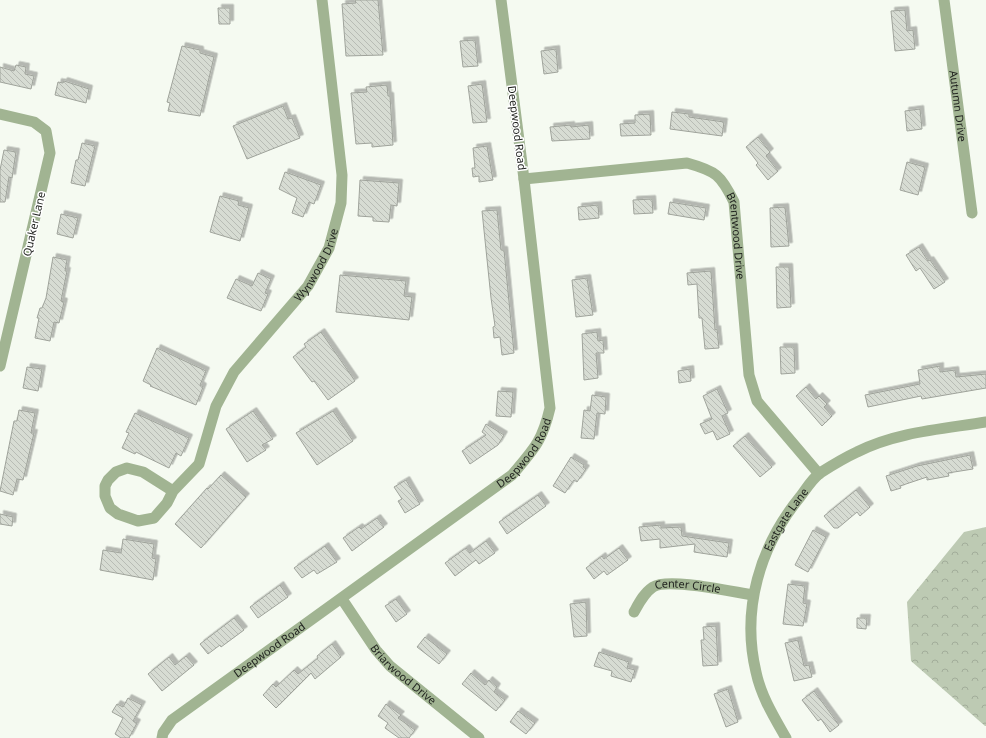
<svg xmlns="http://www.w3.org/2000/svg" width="986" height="738" font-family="'Noto Sans',sans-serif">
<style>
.forest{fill:url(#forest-crowns)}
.building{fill:url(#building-back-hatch);stroke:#9fa39b;filter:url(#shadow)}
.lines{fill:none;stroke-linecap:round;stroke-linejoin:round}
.minor{stroke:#a1b492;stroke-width:11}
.labels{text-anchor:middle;stroke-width:3;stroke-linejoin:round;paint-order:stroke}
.street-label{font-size:11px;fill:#1e201d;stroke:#fff}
</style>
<defs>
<pattern id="forest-crowns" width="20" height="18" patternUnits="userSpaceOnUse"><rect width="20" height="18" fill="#bdcab3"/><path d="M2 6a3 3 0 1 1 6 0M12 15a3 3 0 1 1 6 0" fill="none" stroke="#a2ad9a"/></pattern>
<pattern id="building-back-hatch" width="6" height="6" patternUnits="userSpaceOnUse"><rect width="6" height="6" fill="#d7dcd3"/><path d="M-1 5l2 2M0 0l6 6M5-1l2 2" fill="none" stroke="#b8bcb5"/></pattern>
<filter id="shadow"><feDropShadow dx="3.5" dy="-3.5" stdDeviation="0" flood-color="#0004"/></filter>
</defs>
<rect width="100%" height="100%" fill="#f5faf1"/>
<path class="forest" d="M986,527V726H985L911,661L907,602L964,532Z"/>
<path class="building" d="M355,0H378L383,55L346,56L342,4L356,3Z
M218,8H230V24H219Z
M905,10L907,31L913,30L915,49L895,51L891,11Z
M475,40L478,66L463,67L460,41Z
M182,46L200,50V53L214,57L200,116L168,111L170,103L167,102Z
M556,49L558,72L544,74L541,51Z
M16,65L26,67L25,74L34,76L31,89L0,82V67L14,71Z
M64,81L89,89L86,103L55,95L58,82L63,83Z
M482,84L487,122L473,123L468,86Z
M387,85L388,96H390L393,145L372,147V143L356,144L351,93L367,92L366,87Z
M283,106L288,119L292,118L300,138L247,159L233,126Z
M920,109L922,129L907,131L905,111Z
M672,112L689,114V117L724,122L722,136L670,129Z
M650,114L651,135L621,136L620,124L635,123V115Z
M571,125V127L589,125L590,139L552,141L550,127Z
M758,137L770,152L766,156L778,171L768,180L756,165L758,163L746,147Z
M82,143L95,146L85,186L71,183L76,160H78Z
M487,146L493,180L479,182V176L473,177L472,168H475L473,148Z
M4,150L16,152L12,178L9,177L5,202H0V170Z
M907,162L925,167L918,195L900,190Z
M285,172L321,185L314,204L309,202L303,217L292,213L297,198L279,189Z
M360,180L399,183L397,206L391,205L389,222L373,221V217L358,216Z
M220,196L239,201L238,205L249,208L240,241L210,232Z
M652,199L653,213L634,214L633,200Z
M670,202L706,208L704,220L668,214Z
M598,205L599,218L579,220L578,207Z
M785,207L789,246L771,247L770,208Z
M497,210L501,250H504L514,353L502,355L500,337L494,338L493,327L495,326L491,298L482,211Z
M61,214L78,218L73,238L57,234Z
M919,247L928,261L930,260L945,282L934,289L920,268L916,271L906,255Z
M53,257L67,260L65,271H67L61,301L64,302L59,323L54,322L50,341L35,338L39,318H37L40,308H42L46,298Z
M776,267H789L791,307L777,308Z
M711,271L715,330L717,329L719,348L705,349L702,318H699L697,284L688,285L687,273Z
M258,273L271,279L265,293L268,294L261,311L227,298L236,279L252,286Z
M340,275L406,281L404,296L412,297L409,320L336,312Z
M587,278L593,315L576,317L572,280Z
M321,332L355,381L328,400L314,381L312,382L293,357L306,347L304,344Z
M597,332L598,341L603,340L604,353H596L598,378L584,380L582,334Z
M780,347H794L795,373L781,374Z
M157,348L206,371L200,385L203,387L196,405L150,386L151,385L143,381Z
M940,366V372L955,370L956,377L986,374V388L922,399L921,396L868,407L865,395L920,384L918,370Z
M27,367L42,369L38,391L23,388Z
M690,369L691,381L679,383L678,371Z
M806,387L816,399L819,396L827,404L824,407L832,416L822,426L796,396Z
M717,389L728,413L722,416L730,434L717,440L713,431L705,434L700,424L712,419L703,396Z
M498,391L513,392L511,417L496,416Z
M592,395L606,397L605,414L597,413L594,439L581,438L584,410L590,411Z
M19,410L35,413L31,433H34L23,480L17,479L13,495L0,491L14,421H17Z
M253,411L273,439L262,445L266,450L247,462L226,429Z
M333,411L353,441L317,465L296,433Z
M135,413L189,438L181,456L176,453L169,468L136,452L135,454L122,448L129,433L126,432Z
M486,424L504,435L498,445L470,464L462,451L486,435L482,432Z
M745,436L772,467L760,477L733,446Z
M970,455L973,469L948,473L949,476L927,480V477L900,486L901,488L891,491L886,476L917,466Z
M571,457L584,465L583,467L586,469L577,482L574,480L565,493L553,486Z
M221,475L246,497L201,548L175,524L207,488L208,489Z
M406,480L420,504L405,513L398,501L402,499L394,487Z
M856,490L870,507L860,516L857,512L838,528H834L824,516Z
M538,495L546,506L507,534L499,522Z
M0,514L13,517L12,526L0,524Z
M377,518L384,527L352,551L343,538L359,527L361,529Z
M661,525V528L681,527L682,536L729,543L727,557L694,552L695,544L660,548V539L641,541L639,527Z
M813,530L826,537L808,572L795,565Z
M123,539L154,544L152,558L156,559L153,580L100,570L103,550L121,553Z
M486,541L495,553L479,564L476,560L455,576L445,563L466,548L470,553Z
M325,546L337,562L317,574L314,570L302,578L294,568Z
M619,548L628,560L607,575L604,571L594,579L586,568L602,556L604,559Z
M788,584L805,586L803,603L807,604L803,626L783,624Z
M280,585L288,597L258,618L250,607Z
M396,599L407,614L396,622L385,606Z
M586,602L587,636L574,637L570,604Z
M234,618L244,630L221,647L220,645L208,654L200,644Z
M857,618H867L866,629L857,628Z
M716,626L718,665L703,666L701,640H704L703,627Z
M425,637L447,654L439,664L417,647Z
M798,640L804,666L809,665L812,677L794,681L785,643Z
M332,644L341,657L315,679L311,673L276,708L263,695L273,684L276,687L294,670L298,674L318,658L317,656Z
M599,652L629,662L627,668L635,670L631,682L611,676L612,671L594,666Z
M186,656L194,665L162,691L148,674L169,657L175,665Z
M471,673L485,685L489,680L497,687L494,692L505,700L496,711L462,684Z
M728,689L738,722L726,727L714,694Z
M814,691L839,725L830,732L821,719L818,721L802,700Z
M128,698L142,705L133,721L137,723L129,738H121L115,734L123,718L112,712L117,704L123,707Z
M386,704L401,715L398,718L415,730L409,738H399L385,728L388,723L378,716Z
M518,711L535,723L526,734L510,722Z"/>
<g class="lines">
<g class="minor">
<path id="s1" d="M944,0L972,213"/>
<path d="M0,114L34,122L46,131L50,153L0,366"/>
<path id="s2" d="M524,179L687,163C716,171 721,175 734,202L749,375L757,401L819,474"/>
<path id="s3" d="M173,491L143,472L127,468L116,472L108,480L105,486V496L110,508L118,514L138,521L154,518L167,503L173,491L199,464L216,406L234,372L308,286L329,248L341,203L342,175L322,0"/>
<path id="s4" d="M342,599L376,650L390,666L479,738"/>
<path id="s5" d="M634,612C639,603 644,593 653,587C668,577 733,592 753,595"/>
<path id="s6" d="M162,738L163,733L172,720L512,475C534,449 542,442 550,408L524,179L501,0"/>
<path id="s7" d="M786,738C774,717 761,696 756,672C741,609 760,546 800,497C806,489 812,479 820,473C831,466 844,458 857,452C896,432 943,429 986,422"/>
</g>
</g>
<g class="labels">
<g class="street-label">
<text dy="4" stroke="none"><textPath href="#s1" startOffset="107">Autumn Drive</textPath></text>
<text transform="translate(517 128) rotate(83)" y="4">Deepwood Road</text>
<text transform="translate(34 224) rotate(-77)" y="4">Quaker Lane</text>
<text dy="4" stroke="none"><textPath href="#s2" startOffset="262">Brentwood Drive</textPath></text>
<text dy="4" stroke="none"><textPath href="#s3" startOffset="458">Wynwood Drive</textPath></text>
<text dy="4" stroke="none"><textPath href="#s6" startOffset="465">Deepwood Road</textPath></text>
<text dy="4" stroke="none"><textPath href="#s7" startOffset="233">Eastgate Lane</textPath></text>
<text dy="4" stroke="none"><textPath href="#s5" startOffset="67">Center Circle</textPath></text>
<text dy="4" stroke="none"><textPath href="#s6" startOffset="141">Deepwood Road</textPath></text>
<text dy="4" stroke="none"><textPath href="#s4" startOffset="98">Briarwood Drive</textPath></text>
</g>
</g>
</svg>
